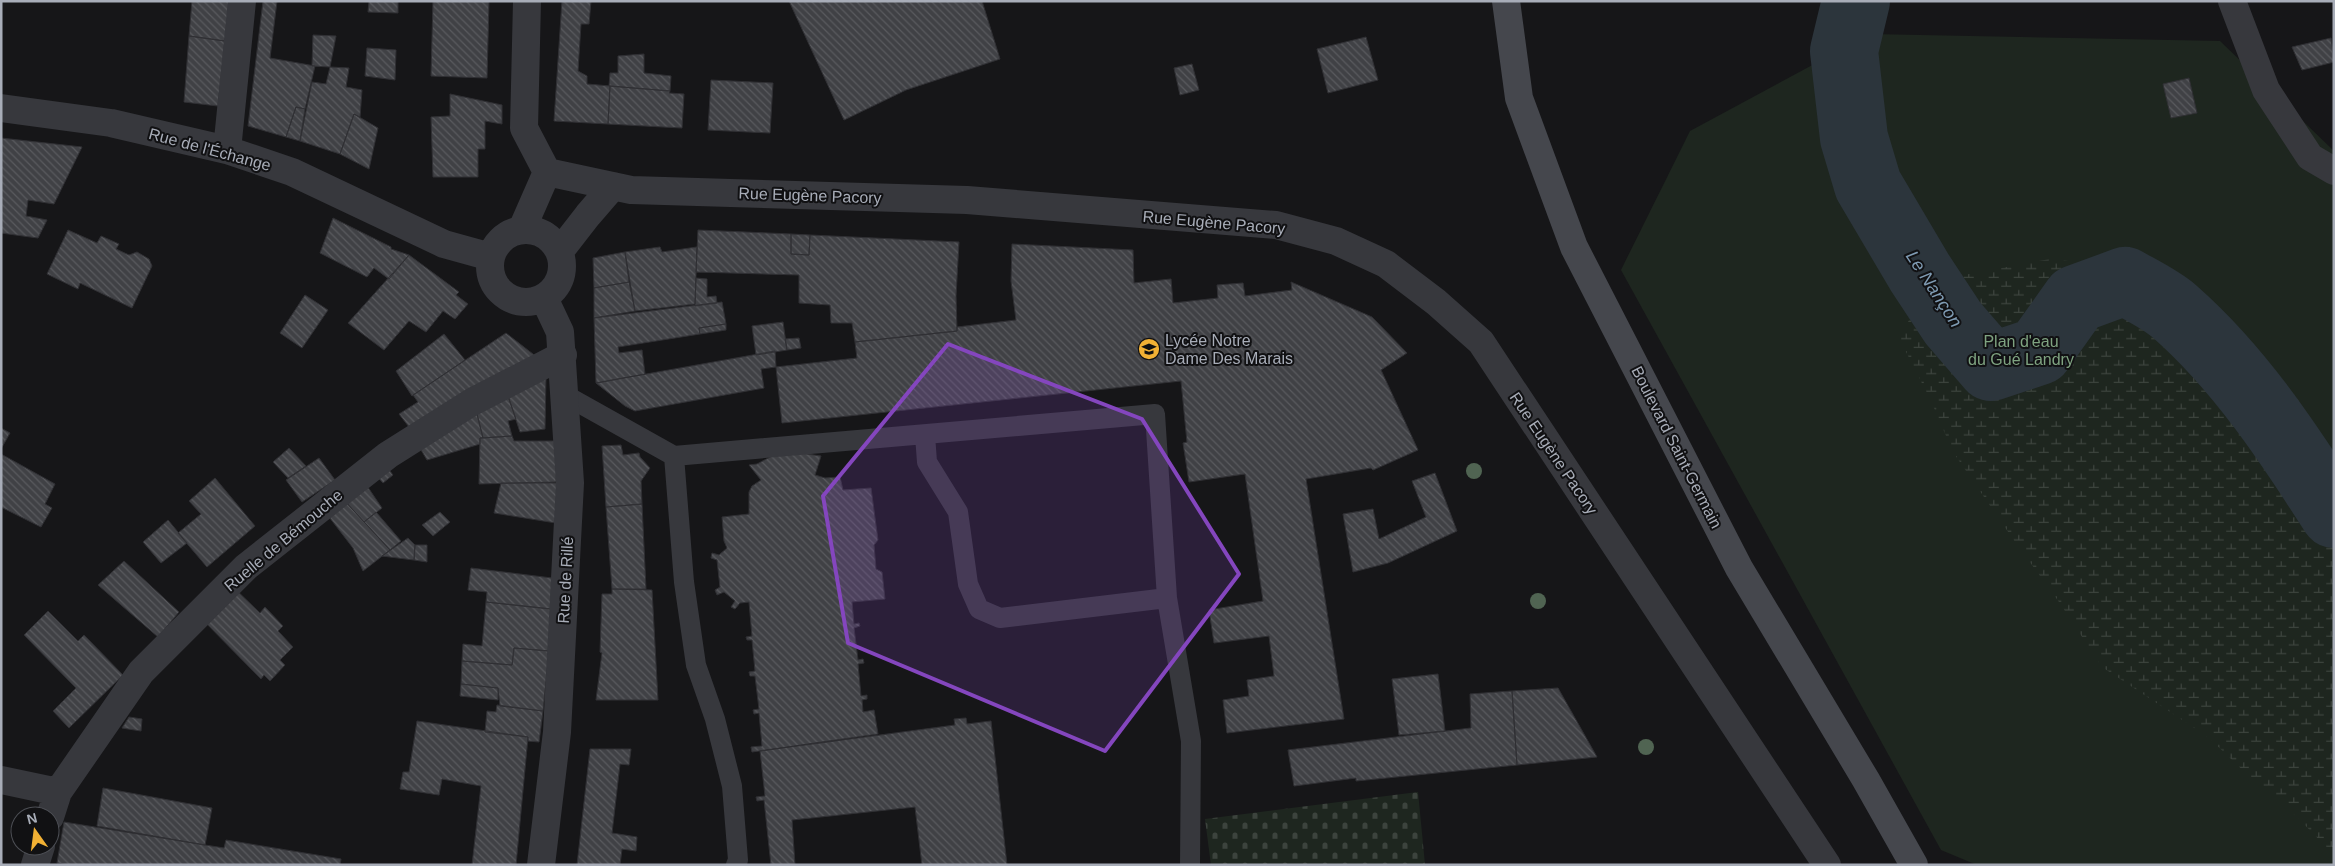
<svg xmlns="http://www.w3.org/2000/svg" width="2335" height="866" font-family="Helvetica,sans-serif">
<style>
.green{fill:#1e261f}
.wetland{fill:url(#wetland-marsh)}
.cemetery{fill:url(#cemetery-stones)}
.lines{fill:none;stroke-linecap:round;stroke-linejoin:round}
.river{stroke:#2c353c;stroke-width:68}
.building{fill:url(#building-back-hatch);stroke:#303034}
.service{stroke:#37383d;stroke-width:20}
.minor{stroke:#37383d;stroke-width:28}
.secondary{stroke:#45474d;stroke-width:28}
.tree{fill:#506452}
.marked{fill:#8446be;fill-opacity:0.2;stroke:#8446be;stroke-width:4;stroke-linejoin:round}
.labels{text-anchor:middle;stroke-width:4;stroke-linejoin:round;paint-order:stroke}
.street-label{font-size:16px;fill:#a8adb8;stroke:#111113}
.poi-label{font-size:16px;fill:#a8adb8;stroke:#111113;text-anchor:start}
.park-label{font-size:16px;fill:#7fa381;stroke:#111113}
.water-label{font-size:18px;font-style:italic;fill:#7f9bb3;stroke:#111113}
</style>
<defs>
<pattern id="wetland-marsh" width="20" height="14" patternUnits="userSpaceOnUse" patternTransform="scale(1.25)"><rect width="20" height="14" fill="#1e261f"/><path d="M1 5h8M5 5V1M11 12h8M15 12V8" fill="none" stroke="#3c433d"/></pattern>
<pattern id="cemetery-stones" width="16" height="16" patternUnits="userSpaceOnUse" patternTransform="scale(1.25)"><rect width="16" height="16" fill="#1e261f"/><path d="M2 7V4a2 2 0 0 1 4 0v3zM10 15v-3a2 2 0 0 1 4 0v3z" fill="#3c433d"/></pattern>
<pattern id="building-back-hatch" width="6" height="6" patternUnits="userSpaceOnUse" patternTransform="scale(1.25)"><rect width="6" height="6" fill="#404145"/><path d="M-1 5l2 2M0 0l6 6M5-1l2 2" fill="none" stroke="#595a5e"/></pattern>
</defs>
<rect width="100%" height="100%" fill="#161618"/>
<path class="green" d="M1870,34L2220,41L2334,151V865H1977L1941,850L1621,270L1690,131Z"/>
<path class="wetland" d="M2050,259L2113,266L2176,292L2228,329L2288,383L2328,449L2334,462V855L2298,818L2252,779L2208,737L2102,667L2059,602L2013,539L1953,452L1931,401L1899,338L1922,297L1964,275Z"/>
<path class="cemetery" d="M1418,792L1425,865H1211L1205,819Z"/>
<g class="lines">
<path class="river" d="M1856,1L1844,51L1854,138L1868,185L1920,273L1953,323L1991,367L2039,351L2076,299L2125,281C2141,290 2160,299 2174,311C2239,368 2288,442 2334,514"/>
</g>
<path class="building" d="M192,1H230L225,41L189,36Z
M263,1H277L270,58L315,66L305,109L296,107L286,137L248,126Z
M369,1H398V13L368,12Z
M433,1H489L487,78L431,76Z
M562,1H591L589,24H581L578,71L587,76V84L610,86L608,124L554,121Z
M789,1H982L1000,59L906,90L844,120Z
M313,35L336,36L330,67L312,66Z
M189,36L225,41L218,106L184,102Z
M1366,37L1378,80L1328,93L1317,49Z
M2331,38L2334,62L2302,70L2292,47Z
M367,48L396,50L395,80L365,76Z
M644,54V73L671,76L670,91L609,86L610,73H618V56Z
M1192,64L1199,90L1180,95L1174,68Z
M330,67L349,68L346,87L362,90L360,117L354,114L340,154L300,141L312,82L326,84Z
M2189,78L2197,113L2171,118L2163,84Z
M711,80L773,83L770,133L708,130Z
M610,86L670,91L669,93L684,94L682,128L608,124Z
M450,94L502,105V124L485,121V149H478V177H433L431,117L450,116Z
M296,107L305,109L300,141L286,137Z
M354,114L378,128L369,169L340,154Z
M1,138L82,147L54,204L28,200L26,216L47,220L38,238L1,233Z
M333,218L391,247V249L409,255L389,279L374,268L367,277L320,253Z
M68,230L97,243L101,236L119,244L116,249L129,255L137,252L149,259L152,266L132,308L80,283L78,289L47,274Z
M698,230L791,234V254L809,255L810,235L959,242L956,296L957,331L855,342L852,323H831L830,305L799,303V275L696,272Z
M791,234L810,235L809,255L791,254Z
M1012,244L1133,250L1134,283L1171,279L1173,303L1218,298L1217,285L1243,283L1245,296L1292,290L1291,282L1372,317L1407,353L1381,370L1418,450L1373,470L1371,468L1306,479L1344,719L1227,733L1223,700L1249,696L1247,680L1274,676L1269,636L1214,643L1209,610L1263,601L1245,474L1189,482L1183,443L1187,442L1181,381L782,423L776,367L857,358L855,342L957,331V327L1016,320L1011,281Z
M660,247L662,252L697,247L695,304L635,311L625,252Z
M625,252L629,282L594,288L593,258Z
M409,255L459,292L456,295L468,304L455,319L443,311L426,332L409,321L384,350L348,323Z
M696,278L707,279V297L716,296L717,303L695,306Z
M629,282L635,311L594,318V288Z
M305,295L328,310L302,348L280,333Z
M722,302L726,324L699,328L700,334L618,347L619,353L642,350L645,374L596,383L594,318Z
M783,322L787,350L756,355L752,326Z
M726,324V330L700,334L699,328Z
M506,333L538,358L409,427L399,414L418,402L413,395Z
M444,334L465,360L412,396L396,371Z
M799,338L801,348L787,350L785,339Z
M775,351L776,367L761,369L764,388L635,411L625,406L596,383Z
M546,375L545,429L520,432L506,390Z
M506,390L516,419L508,421L512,436L483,438L475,406Z
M475,406L483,438H480V444L427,460L417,443Z
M1,428L10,433L1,449Z
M512,436L514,441H559L556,482L479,484L480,438Z
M621,445L623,455L639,453L640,457L650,468L641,481L642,504L606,507L602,446Z
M289,448L306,466L288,478L273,462Z
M793,452L821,456L815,475L825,478L840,477L843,490L871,488L878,540L874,545L876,569L882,572L885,599L852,602L854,624L859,623L860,626L854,628L858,660L863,659L864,663L858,664L861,696L867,695V699L862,700L863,712L874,710L878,734L752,752L751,747L762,746L759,713L754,714L753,710L759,709L755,676H750L749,672L755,671L752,640H747L746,637L752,636L749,602L740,603L735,609L731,607L735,601L724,592L717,595L715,590L720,587L717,560L711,558L712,553L719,555L727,548L724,541L722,517L749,514V492L752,486L761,480L749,465L757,464L774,455Z
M1,454L55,484L45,504L52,508L41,527L1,507Z
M319,458L335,480L302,502L286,480Z
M386,466L393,475L383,483L376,475Z
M1435,473L1457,531L1388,563L1353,572L1343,514L1373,509L1379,539L1426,517L1412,481Z
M215,478L255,526L207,567L178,533L201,514L189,501Z
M365,483L382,508L364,522L344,500Z
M501,483H559L556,523L494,513Z
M344,500L390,550L363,571L353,548L326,513Z
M642,504L646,589H612L606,507Z
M376,512L401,541L390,550L364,522Z
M440,512L450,522L433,536L422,525Z
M168,520L187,543L161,563L143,542Z
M408,538L415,545L414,560L382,556Z
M415,545H427V562L414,560Z
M124,561L179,612L158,637L98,585Z
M471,568L552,578L551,609L486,602L487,592L468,590Z
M230,584L260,613L265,607L283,626L278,631L293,647L280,660L285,665L270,681L264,675L261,679L199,616Z
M612,589L652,590L658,700H596L602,653L600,652L602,594H612Z
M486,602L551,609L549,651L514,648L512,665L462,661L463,644L482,646Z
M48,611L78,641L84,635L123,675L69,728L53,711L76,688L24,635Z
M514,648L549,651L543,711L500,706L498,688L461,684L462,661L512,665Z
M1438,674L1445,731L1399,735L1392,679Z
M461,684L498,688V700L460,696Z
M1558,688L1597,757L1517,765L1512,691Z
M1512,691L1517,765L1356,781V778L1294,786L1288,750L1471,728L1470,694Z
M497,705L543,711L539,742L528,741V737L485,732L487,711L496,712Z
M129,717L142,719L141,731L122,728Z
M966,718L967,724L991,721L1007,865H922L915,807L792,820L795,865H771L764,800L757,801L756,797L765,796L760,751L955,725L954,719Z
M417,721L528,737L516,865H472L481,786L442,779L439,795L400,789L403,772H409Z
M590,749H631L629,765L620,764L612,833L637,837L636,851L622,849L620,865H577Z
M103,788L212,808L205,845L97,826Z
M64,822L205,845L224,848L226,840L341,859L340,865H68L57,863Z"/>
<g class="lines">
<path class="service" d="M565,395L674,456L1155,414L1167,598L1191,741L1190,865
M925,435L927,462L958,512L968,584L979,609L1000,618L1167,598
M674,456L684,582L696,665L715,719L732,786L738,860L736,865"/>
<path class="minor" d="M527,1L524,128L547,172L631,190L967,200L1276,225L1336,241L1386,264L1436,302L1481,342L1827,865
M2232,1L2266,90L2310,157L2334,171
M1,108L111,123L227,150L292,172L444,244L491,257
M227,150L242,1
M522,229L547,172
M490 266a36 36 0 1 1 72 0a36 36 0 1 1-72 0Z
M560,251L588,215L613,186
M1,780L58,792
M50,817L58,792L141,672L246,567L388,455L472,402L563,355
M35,865L41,846
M541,865L557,732L570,483L560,332L544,298"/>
<path class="secondary" d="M1506,1L1519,98L1574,247L1739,568L1866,780L1914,865"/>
</g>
<g class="tree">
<circle cx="1474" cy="471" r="8"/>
<circle cx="1538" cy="601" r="8"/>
<circle cx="1646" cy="747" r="8"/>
</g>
<path class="marked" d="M948,344L1142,419L1239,574L1105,751L848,643L823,496Z"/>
<defs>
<g id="school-disc" transform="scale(1.125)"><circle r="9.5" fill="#f2b134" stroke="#111113"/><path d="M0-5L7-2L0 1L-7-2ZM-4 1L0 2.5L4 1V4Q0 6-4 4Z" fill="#111"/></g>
</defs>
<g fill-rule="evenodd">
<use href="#school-disc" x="1149" y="349"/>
</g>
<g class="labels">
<g class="street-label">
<text transform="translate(210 149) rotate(15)" y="6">Rue de l'Échange</text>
<text transform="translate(810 195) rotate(2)" y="6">Rue Eugène Pacory</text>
<text transform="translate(1214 222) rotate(5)" y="6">Rue Eugène Pacory</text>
<text transform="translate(1677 447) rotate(63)" y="6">Boulevard Saint-Germain</text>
<text transform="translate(1554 453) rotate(56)" y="6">Rue Eugène Pacory</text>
<text transform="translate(283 540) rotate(-40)" y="6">Ruelle de Bémouche</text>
<text transform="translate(565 580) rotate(-87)" y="6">Rue de Rillé</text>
</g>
<g class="poi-label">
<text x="1165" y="346">Lycée Notre<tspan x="1165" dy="18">Dame Des Marais</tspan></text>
</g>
<g class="park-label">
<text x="2021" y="347">Plan d'eau<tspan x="2021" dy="18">du Gué Landry</tspan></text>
</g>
<g class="water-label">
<text transform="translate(1934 289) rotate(57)" y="6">Le Nançon</text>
</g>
</g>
<rect width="2335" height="866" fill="none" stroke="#a8adb8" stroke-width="5"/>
<g transform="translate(35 831) rotate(346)"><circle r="24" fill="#111113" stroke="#4d4f55"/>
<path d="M0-4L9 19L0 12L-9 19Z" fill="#f2b134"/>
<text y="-8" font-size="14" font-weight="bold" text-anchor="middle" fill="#a8adb8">N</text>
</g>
</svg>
